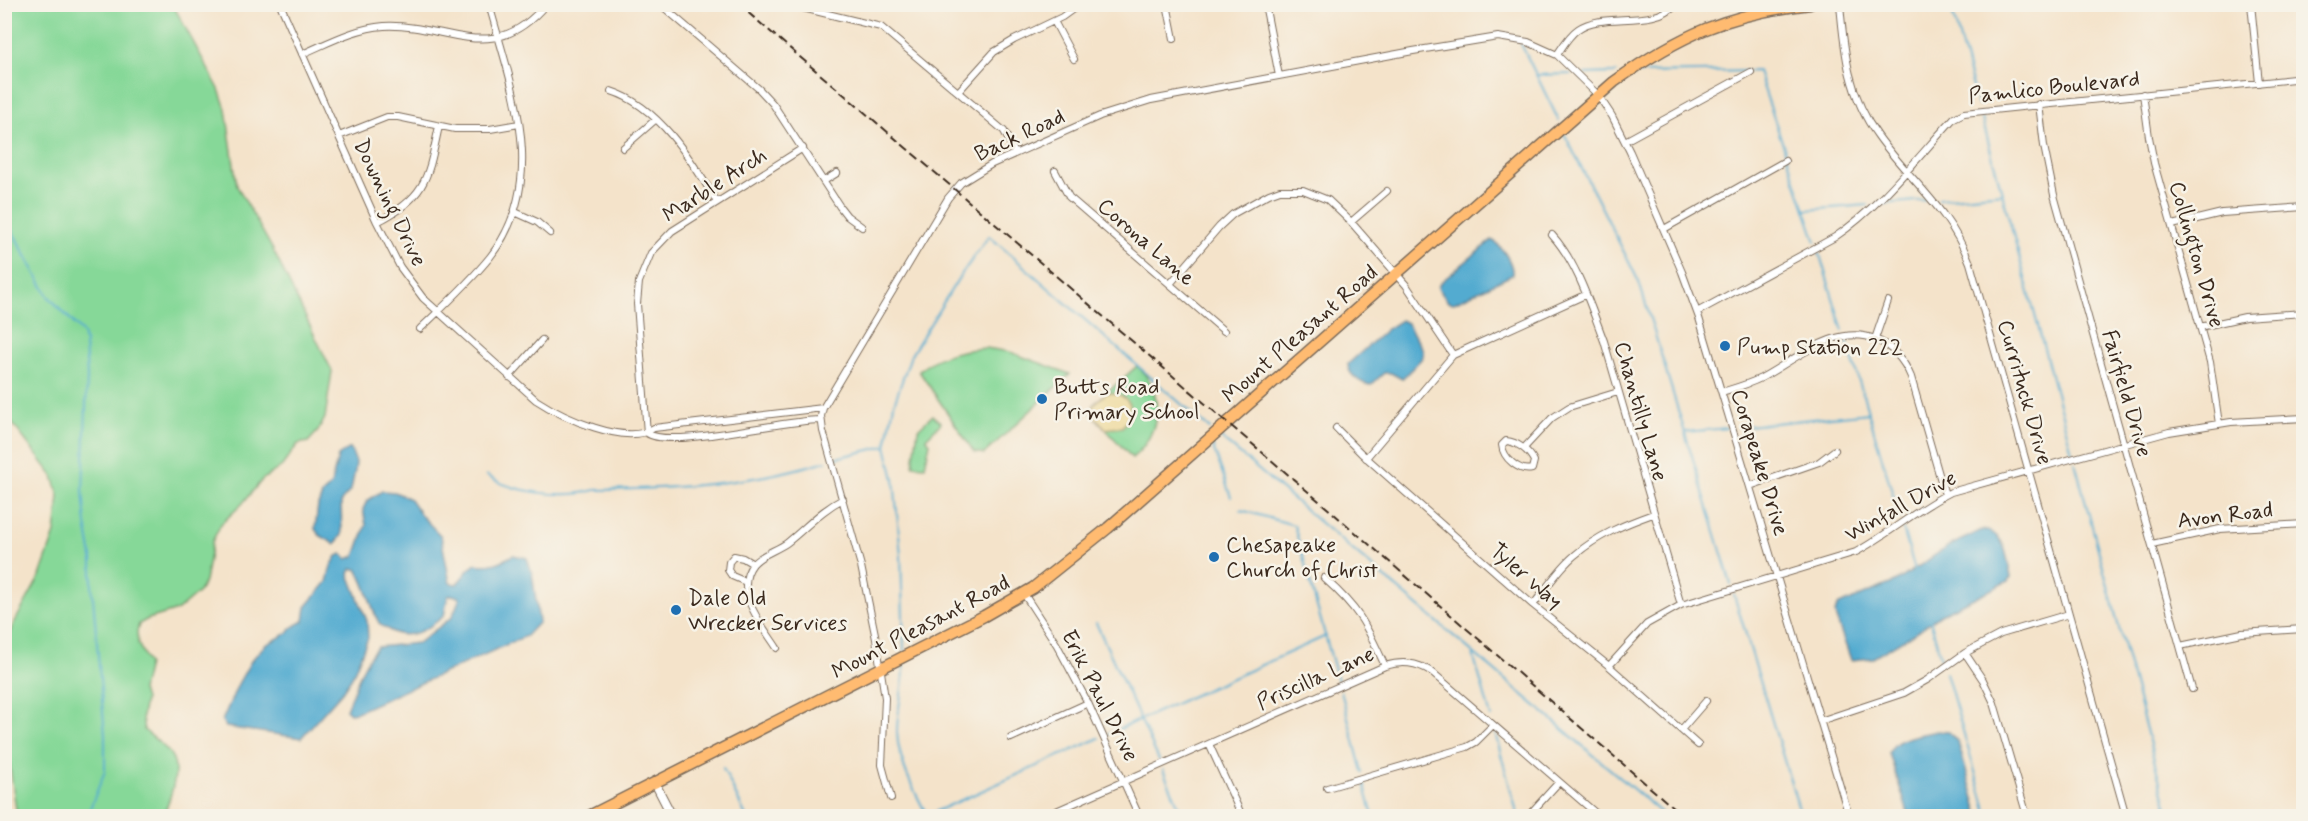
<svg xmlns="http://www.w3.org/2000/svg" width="2308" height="821" font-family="Mynerve,sans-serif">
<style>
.green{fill:#86d898;stroke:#60815b;stroke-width:1.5}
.sand{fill:#eeda9e;stroke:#94825e;stroke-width:1.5}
.water{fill:#53abd0;stroke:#476a77;stroke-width:1.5}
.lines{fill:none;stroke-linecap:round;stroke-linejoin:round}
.stream{stroke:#53abd0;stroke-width:2}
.minor-casing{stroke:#7c6b5a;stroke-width:8}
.tertiary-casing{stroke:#7c6b5a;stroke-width:10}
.trunk-casing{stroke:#7c6b5a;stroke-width:13}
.minor{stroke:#fff;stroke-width:6}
.tertiary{stroke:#fff;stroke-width:8}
.trunk{stroke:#ffbb71;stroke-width:10}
.rail{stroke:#3b2a1e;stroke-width:2;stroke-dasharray:9 4.5;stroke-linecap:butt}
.poi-dot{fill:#1f6fb2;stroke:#f7f3e8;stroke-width:2}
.labels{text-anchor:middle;stroke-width:5;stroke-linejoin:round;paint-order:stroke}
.street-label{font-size:22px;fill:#3b2a1e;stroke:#f7f3e8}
.poi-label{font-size:22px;fill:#3b2a1e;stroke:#f7f3e8;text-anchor:start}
</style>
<rect width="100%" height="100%" fill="#f7f3e8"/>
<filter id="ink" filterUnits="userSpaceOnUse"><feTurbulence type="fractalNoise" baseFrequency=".0167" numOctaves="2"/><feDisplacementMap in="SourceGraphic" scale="12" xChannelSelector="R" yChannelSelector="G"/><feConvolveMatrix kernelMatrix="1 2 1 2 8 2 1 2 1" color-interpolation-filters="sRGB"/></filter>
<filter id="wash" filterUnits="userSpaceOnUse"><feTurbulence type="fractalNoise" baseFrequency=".008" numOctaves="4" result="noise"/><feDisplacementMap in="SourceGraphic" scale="24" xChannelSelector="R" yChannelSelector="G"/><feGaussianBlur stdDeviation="1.35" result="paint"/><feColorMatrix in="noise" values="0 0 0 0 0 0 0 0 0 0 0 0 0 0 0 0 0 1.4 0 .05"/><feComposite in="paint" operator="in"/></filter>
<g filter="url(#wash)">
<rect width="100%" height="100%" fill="#f4e3ca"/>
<path class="green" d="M5,4L173,5L219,89L226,109L237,186L273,250L332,371L325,418L318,431L308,442L298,444L282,466L262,480L242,504L221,524L212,542L205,582L199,592L178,610L148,619L139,624L137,632L138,643L148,664L142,690L145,700L142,717L144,730C171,752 182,757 171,794C168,802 167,811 161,816H103L95,813L93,816H17L5,733V653L12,627L40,576L55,533L59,496L53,476L5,414Z
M986,348L1010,352L1070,374L984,454L974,452L919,371C938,354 961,350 986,348Z
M1137,366C1166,391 1161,435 1132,458L1092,414L1093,405Z
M933,415L941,423L926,438L930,443L925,466L913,465L918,429Z"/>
<path class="sand" d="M1106,393C1116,392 1124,395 1130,404L1129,419L1122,427L1106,429L1092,414L1093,405Z"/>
<path class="water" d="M1492,240C1501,245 1514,264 1512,275L1454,303L1448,302L1438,288L1440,283Z
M1401,320L1407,323L1423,350L1422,358L1402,379L1391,373H1384L1371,385C1361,384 1348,375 1348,364L1387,329Z
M350,448L356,462L355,471L351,490L341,501L342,535L335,544L319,535L315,529L318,505L323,493L331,485L338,456Z
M382,491L395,492L410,499L421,515L441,536L450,583L457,584L469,569L476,564C491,567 501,562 513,555L527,558L532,573L539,622L526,636L357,712L350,713L346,709C355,688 362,664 377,647L418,643L452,617L460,598L453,595L448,596L444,616C428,629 409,642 389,630C385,628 380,626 378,621C370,604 367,586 357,569H351L349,574L367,621L368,638L352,677L342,692L301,738L226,727L222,721L238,684L251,661L265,645L288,633L291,628L304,621L306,607L327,582L331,566L337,556L342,554L347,559L355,556L366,525L363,509L367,501Z
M1982,530C2007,533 2006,556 2011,577L2009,581L1941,614L1918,631L1873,658L1851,660L1835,615L1836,609L1839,605L1897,581L1947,547Z
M1937,731L1949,732L1958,742L1979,816H1909L1889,753C1895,736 1921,735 1937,731Z"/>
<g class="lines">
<path class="stream" d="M1950,4L1978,105
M1521,44L1559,121
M1636,73L1758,71L1816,242
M1585,74L1616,73
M1535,75L1571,74
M1981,115L2072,452
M1564,133L1639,282L1731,584
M1939,199L2003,193
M1883,204L1926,200
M1806,210L1868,205
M4,216L48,296L83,333L85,343L87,377L83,491L86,524L92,557V586L105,735V771L87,816
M1819,252L1843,331
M1847,341L1900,518
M1738,427L1869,413
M1686,432L1727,428
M1220,437L1665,816
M1212,444L1231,497
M836,458L886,446
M2075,462L2169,816
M486,475C512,493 565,499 595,490C672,489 752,484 826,461
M1241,510L1294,525L1338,681
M1903,529L1915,570
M1734,595L1801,816
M1930,619L1942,662
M1096,623L1159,760
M904,650L901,556L894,479L886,446L894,404L911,355L958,279L989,236L1210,429
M1473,654L1491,717
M903,663L904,672C902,692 897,713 897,732C898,761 914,791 927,815
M1946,673L1988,816
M1341,691L1362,772
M1495,733L1518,816
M1108,734L1326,636
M723,768L746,816
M1163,770L1183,816
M1364,783L1373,816
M926,816L1099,738"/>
</g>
</g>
<g filter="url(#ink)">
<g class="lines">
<g class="minor-casing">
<path id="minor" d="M280,4L377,222L400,267L423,298L536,400C562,417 626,447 654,428L823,408
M660,4L759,89L773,104L840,207L847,216L862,227
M799,4L803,8L881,27L1004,131L1015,153
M1167,4L1174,39
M1265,4L1279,76
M1840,4C1844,52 1849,97 1878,136C1911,182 1948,207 1970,263L2126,816
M2251,4L2259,83
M1054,21L1074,59
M302,54C328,43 355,28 384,26C448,23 493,68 546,4
M1557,55C1563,46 1569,35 1578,29C1603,11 1653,29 1676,4
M611,91C659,106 692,161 717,202
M958,92L994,52L1014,40L1062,17L1080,4
M2143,94L2149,137L2154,163L2210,362L2219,424
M2039,104L2044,146L2054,195L2192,689
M339,136L387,117H398L455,129H490L519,124
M1625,141L1751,72
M623,148L655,120
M1055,171L1069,197L1224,331
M824,181L837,173
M515,212L537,222L550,233
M377,222C427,197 428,177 439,126
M1351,222L1387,191
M2172,225L2222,213L2304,207
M1664,229L1785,161
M1552,235C1578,264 1590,305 1604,341L1681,605
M1170,284L1219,227L1233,214L1269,194L1280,190H1303L1328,200L1351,222L1406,285L1453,355
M1697,312L1835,237C1881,206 1916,159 1954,118L1964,113L2304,78
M2200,327L2245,317L2304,313
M420,329C443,307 469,283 490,257C550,180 512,89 489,4
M1875,339L1888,301
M509,377L542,340
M1722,392C1735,388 1749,384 1761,378C1795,360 1837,322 1877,340C1894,348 1904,360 1911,377L1945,495
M1336,428L1361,453L1533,605L1609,666L1698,745
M647,433L637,304L639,282L651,253L672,231L803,148
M647,433C669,450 787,419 821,420
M1506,441C1518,442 1529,451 1534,461L1532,469C1519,472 1503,458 1502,445Z
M1524,448L1552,418L1569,407L1618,392
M1366,458L1453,355L1585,295
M1750,486L1819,462L1835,450
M2152,544L2220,529L2304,524
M1324,578C1359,609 1366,624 1385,666
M746,582L732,576L728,570L729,562L734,556L743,558L753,564
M1024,594L1057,645L1088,703L1139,816
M1533,605C1546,589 1559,568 1575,555C1598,535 1625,524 1653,514
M2180,646L2242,633L2304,629
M777,648C763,626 732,591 753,564C761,554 778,550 788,542C807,527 821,510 843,499
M1965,653L1983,680L1994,703L2027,816
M1609,666L1647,624L1681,605L1856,552C1889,534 1917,509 1951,492L2169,432L2231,422L2304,418
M1820,721L1904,693L1927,680L1965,653L2001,634L2069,614
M1681,730L1706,701
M1011,738L1088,703
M1209,744L1242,816
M1327,788L1467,747L1476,742L1493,725
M891,798L882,765L885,698L876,639L861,566L823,431L821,416L823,408L948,198L961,183L992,164L1100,116L1151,100L1413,51L1498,37L1528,42L1557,55L1598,95L1612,116L1630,152L1682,272L1699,318L1849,816
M1045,816L1385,666C1402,661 1416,662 1432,672L1599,816
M1528,816L1559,782"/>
</g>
<g class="tertiary-casing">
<path id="tertiary" d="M655,783L672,816"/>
</g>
<g class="trunk-casing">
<path id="trunk" d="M589,816L984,616L1033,588L1108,528L1614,82C1681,34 1728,14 1810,4"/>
</g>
<use href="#minor" class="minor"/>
<use href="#tertiary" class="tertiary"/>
<use href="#trunk" class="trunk"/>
<path class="rail" d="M738,4L1326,507L1683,816"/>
</g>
</g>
<g class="poi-dot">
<circle cx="1725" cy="346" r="6"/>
<circle cx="1042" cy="399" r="6"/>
<circle cx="1214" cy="557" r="6"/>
<circle cx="676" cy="610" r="6"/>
</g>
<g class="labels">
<g class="street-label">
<text transform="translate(2054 86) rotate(-6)" y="8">Pamlico Boulevard</text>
<text transform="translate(1019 134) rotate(-25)" y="8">Back Road</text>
<text transform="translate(714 184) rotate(-33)" y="8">Marble Arch</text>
<text transform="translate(391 202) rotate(64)" y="8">Downing Drive</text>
<text transform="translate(1147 241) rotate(41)" y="8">Corona Lane</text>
<text transform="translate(2198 254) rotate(74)" y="8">Collington Drive</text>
<text transform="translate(1299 333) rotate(-41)" y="8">Mount Pleasant Road</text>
<text transform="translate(2026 392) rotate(74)" y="8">Currituck Drive</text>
<text transform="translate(2128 393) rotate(74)" y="8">Fairfield Drive</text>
<text transform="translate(1642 411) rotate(74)" y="8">Chantilly Lane</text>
<text transform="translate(1761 462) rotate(73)" y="8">Corapeake Drive</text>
<text transform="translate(1900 505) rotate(-29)" y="8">Winfall Drive</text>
<text transform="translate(2225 514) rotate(-7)" y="8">Avon Road</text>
<text transform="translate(1527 575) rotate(41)" y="8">Tyler Way</text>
<text transform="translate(920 626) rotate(-28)" y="8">Mount Pleasant Road</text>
<text transform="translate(1315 677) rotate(-24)" y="8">Priscilla Lane</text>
<text transform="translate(1101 695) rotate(63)" y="8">Erik Paul Drive</text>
</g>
<g class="poi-label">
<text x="1737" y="354">Pump Station 222</text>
<text x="1054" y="394">Butts Road<tspan x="1054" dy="25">Primary School</tspan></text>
<text x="1226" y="552">Chesapeake<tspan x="1226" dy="25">Church of Christ</tspan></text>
<text x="688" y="605">Dale Old<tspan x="688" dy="25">Wrecker Services</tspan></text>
</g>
</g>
<rect width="2308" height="821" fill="none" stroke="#f7f3e8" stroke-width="24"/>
</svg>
